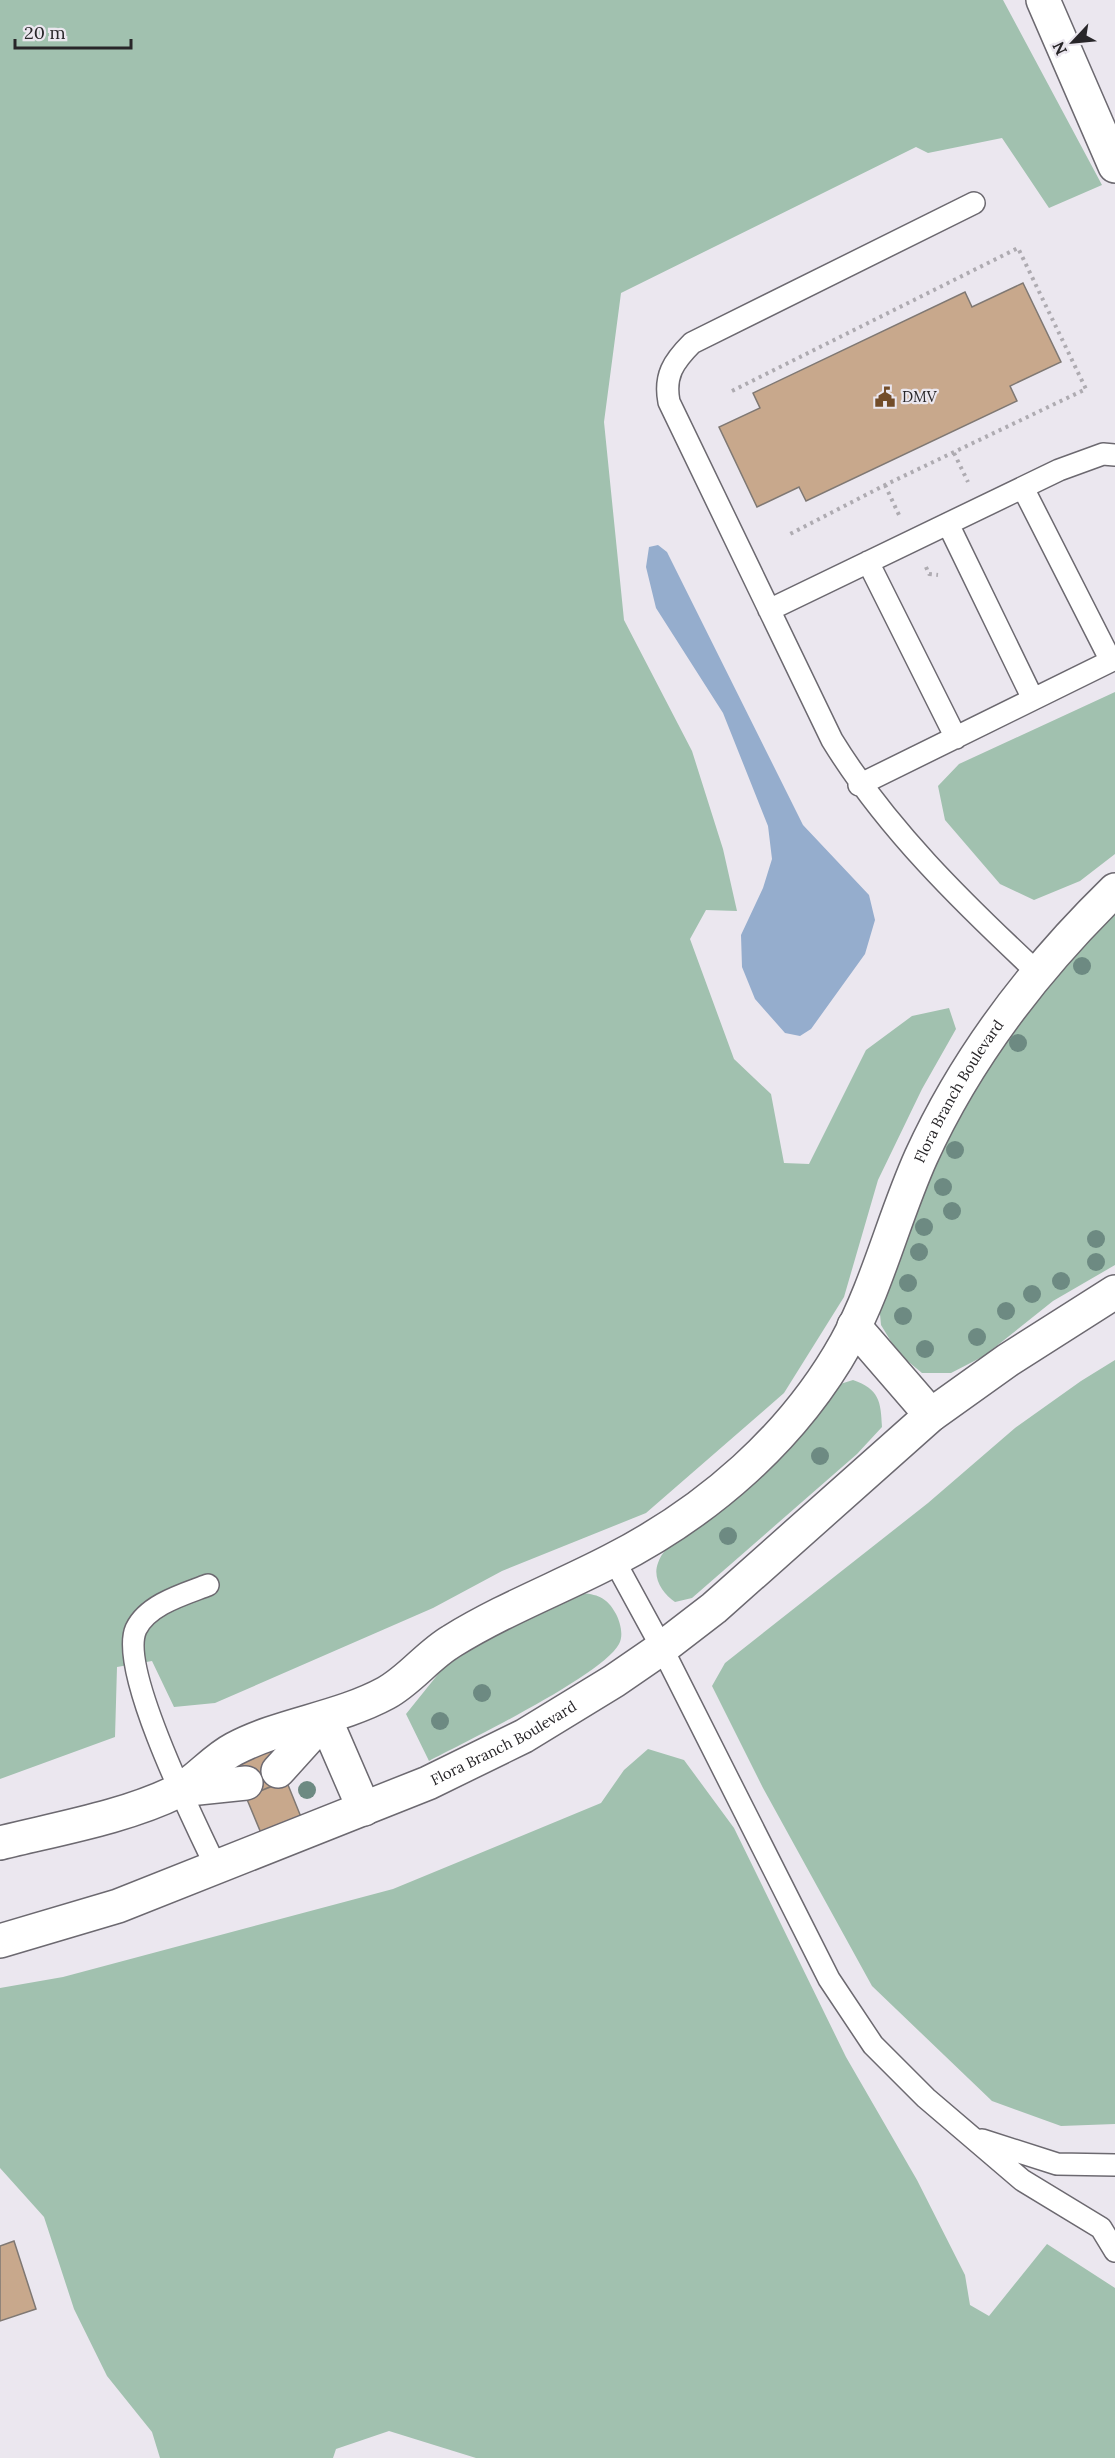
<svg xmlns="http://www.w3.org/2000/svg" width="1115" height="2458" font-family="Lora,serif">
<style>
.green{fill:#a1c1af}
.water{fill:#95adcd}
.building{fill:#c8a88c;stroke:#7f7873;stroke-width:1.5}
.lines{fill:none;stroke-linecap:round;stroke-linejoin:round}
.lane-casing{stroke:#6c6970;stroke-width:24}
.street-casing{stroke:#6c6970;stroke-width:36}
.path{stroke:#aeabb1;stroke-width:4;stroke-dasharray:3 4.5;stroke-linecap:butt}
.lane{stroke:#fff;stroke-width:21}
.street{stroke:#fff;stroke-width:33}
.tree{fill:#6d8a82}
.labels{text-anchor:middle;stroke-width:4.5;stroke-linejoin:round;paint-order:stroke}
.poi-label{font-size:15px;fill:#282629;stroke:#ebe7ef;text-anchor:start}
.street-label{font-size:15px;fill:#282629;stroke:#ebe7ef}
</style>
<rect width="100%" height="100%" fill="#ebe7ef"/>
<path class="green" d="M0,0H1003L1102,185L1049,208L1002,138L928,153L916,147L621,293L604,422L624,620L692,751L723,849L737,911L706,910L690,939L734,1059L771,1094L784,1163L809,1164L866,1050L912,1016L949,1008L956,1029L922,1089L878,1180L844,1297L784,1393L646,1513L502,1571L433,1608L215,1703L174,1707L152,1661L117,1667L115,1737L0,1779Z
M1115,692V854L1080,881L1034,900L1000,884L945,820L938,786L959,764Z
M1115,911V1265L1053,1301L984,1356L951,1373H922L898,1353L881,1325L879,1303L913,1203L998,1041L1051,974Z
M1115,1360V2124L1061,2126L992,2101L872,1986L763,1788L712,1686L725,1663L928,1503L1015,1428L1081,1381Z
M853,1380C879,1389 881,1401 882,1427L857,1454L692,1598L675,1602C663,1594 652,1578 658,1563C665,1543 686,1536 702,1525C756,1487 797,1437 837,1385Z
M579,1593C597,1594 607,1597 616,1614C620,1622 624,1635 619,1644C603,1675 465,1742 429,1761L406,1714L443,1668L478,1645Z
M648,1749L684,1760L734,1828L846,2057L917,2180L965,2275L970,2305L989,2316L1047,2244L1115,2288V2458H476L389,2431L336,2449L333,2458H160L152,2432L107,2376L74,2309L44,2217L0,2168V1988L63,1977L393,1889L601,1803L624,1770Z"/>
<path class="water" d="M658,545L667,552L803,825L869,895L875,920L865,954L811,1029L800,1036L785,1033L755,999L742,967L741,935L763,888L772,859L768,826L723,713L656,608L646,567L649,547Z"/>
<path class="building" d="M1023,283L1061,362L1010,386L1017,401L806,501L799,487L757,507L719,427L760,408L753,393L965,292L972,307Z
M269,1748L283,1782L250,1795L237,1761Z
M286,1780L301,1817L261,1833L246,1797Z
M14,2241L36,2309L0,2321V2246Z"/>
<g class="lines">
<g class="lane-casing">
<path id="lane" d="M974,203L692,343C673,362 664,376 669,402L832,740C886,828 962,902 1037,972
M1023,488L1111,661
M948,524L1033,699
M868,562L956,738
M769,610L1059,470L1103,454L1115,455
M859,785L1115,659
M614,1560L662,1648L829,1979L873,2045L926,2098L1022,2180L1101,2228L1115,2251
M208,1585C185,1594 148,1604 136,1629C118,1669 196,1825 216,1867
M982,2140L1057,2164L1115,2165"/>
</g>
<g class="street-casing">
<g id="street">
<path d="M1043,0L1115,166"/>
<path d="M854,1326L931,1415"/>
<path d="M278,1771L325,1719L364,1809"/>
<path d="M179,1790L246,1783"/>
<path id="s1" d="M0,1843C56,1829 126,1817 178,1791C198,1780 213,1760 234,1749C281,1724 338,1719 386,1693C410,1680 428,1655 452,1641C502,1610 559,1588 611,1561C707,1512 793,1438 846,1343C877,1287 894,1217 921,1157C968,1054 1035,968 1115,890"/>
<path id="s2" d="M0,1941L118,1906L428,1783L524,1736L614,1681L662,1648L714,1608L931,1415L1008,1360L1115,1292"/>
</g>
</g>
<path class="path" d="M732,391L1018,248L1086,389L885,485L790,534
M954,453L968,482
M885,485L899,515
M926,567L929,574L938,575"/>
<use href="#lane" class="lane"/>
<use href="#street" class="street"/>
</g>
<g class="tree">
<circle cx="1082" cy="966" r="9"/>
<circle cx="1018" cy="1043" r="9"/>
<circle cx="955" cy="1150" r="9"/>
<circle cx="943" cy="1187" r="9"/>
<circle cx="952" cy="1211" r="9"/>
<circle cx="924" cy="1227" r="9"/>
<circle cx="1096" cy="1239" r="9"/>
<circle cx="919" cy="1252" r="9"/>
<circle cx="1096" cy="1262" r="9"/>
<circle cx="1061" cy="1281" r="9"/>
<circle cx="908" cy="1283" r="9"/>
<circle cx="1032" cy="1294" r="9"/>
<circle cx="1006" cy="1311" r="9"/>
<circle cx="903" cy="1316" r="9"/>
<circle cx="977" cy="1337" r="9"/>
<circle cx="925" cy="1349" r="9"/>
<circle cx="820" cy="1456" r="9"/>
<circle cx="728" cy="1536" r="9"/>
<circle cx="482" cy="1693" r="9"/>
<circle cx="440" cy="1721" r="9"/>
<circle cx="307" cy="1790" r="9"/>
</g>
<defs>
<g id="civic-bare" transform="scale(1.62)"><path d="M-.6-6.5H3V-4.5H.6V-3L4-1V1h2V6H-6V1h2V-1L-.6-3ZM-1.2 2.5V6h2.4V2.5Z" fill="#724c29" stroke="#ebe7ef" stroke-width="2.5" paint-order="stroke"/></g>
</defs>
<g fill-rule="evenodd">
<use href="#civic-bare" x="885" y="397"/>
</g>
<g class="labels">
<g class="poi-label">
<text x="902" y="402">DMV</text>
</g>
<g class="street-label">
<text dy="5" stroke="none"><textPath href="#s1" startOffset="1282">Flora Branch Boulevard</textPath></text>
<text dy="5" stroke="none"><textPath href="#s2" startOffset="542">Flora Branch Boulevard</textPath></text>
</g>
</g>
<g transform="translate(1073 42) rotate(244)" stroke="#ebe7ef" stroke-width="4.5" paint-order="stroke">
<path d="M0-4.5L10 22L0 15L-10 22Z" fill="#282629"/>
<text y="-9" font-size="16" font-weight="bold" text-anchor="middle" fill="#282629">N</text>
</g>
<path d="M15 39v9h116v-9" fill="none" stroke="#282629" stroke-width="3"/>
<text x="24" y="39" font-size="18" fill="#282629" stroke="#ebe7ef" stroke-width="4.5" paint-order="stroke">20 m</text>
</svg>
